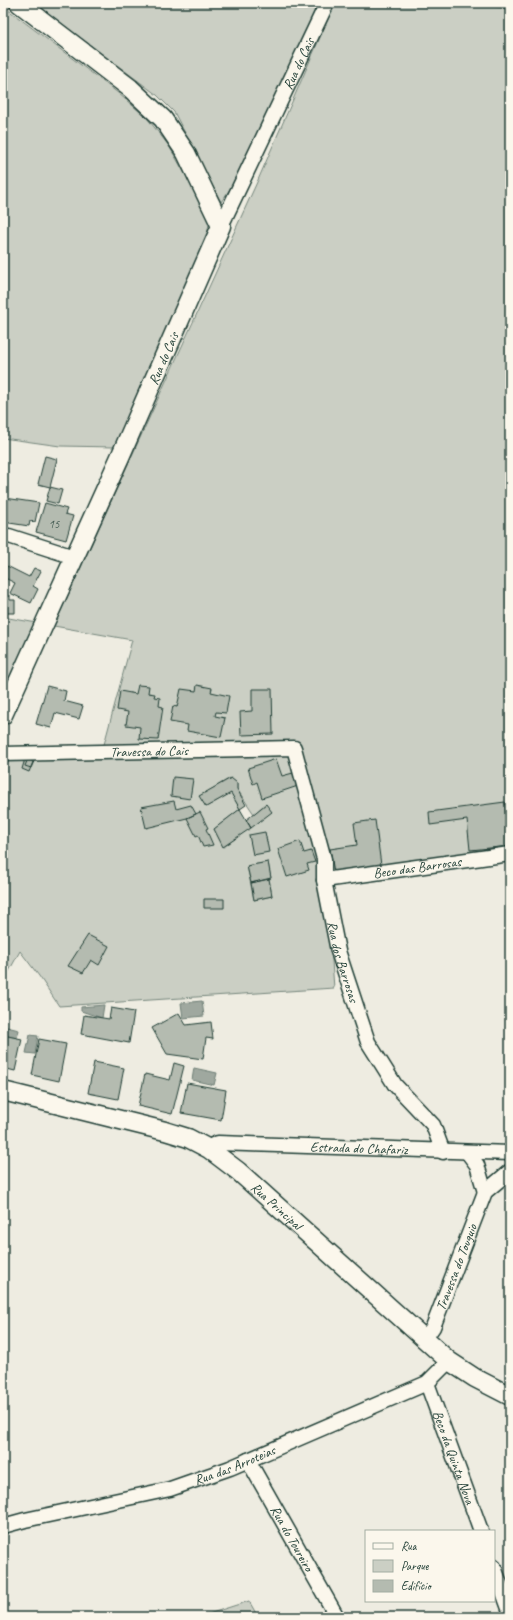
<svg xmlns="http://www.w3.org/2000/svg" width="513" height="1620" font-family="Caveat,sans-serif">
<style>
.green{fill:#cbcfc4;stroke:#75867c;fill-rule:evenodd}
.water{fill:#9fa89f;stroke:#6c7d74}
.building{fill:#b4bbb0;stroke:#1f3d34}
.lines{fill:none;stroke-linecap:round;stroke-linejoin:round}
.minor-casing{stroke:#1f3d34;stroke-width:17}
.tertiary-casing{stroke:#1f3d34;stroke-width:21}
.minor{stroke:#fbf7ec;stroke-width:14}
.tertiary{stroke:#fbf7ec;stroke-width:18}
.labels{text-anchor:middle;stroke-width:3;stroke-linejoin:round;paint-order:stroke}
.number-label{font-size:12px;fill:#445c53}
.street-label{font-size:14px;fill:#1f3d34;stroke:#fbf7ec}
</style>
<rect width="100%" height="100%" fill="#eeece1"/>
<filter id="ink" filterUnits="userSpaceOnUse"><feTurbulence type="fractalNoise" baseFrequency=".025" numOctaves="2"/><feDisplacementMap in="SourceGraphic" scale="8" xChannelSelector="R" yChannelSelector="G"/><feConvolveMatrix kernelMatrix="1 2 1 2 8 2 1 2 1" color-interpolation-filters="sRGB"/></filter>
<g filter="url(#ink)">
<path class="green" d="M34,3H319L243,170L221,202L174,112L157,95Z
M335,3H472L510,9V854L326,880L334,988L59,1006L39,976L20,951L3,982V762L7,760L102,752L132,640L54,626L258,180ZM230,778L237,783V789L254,814L265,804L271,812L224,847L214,829L240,809L231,793L206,807L200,796ZM268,862L271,878L269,879L272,896L254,900L247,866Z
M3,6L118,93L147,118L169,146L203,205L209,223L207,237L115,447L60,446L3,438Z
M3,617L37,623L3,690Z
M249,1601L258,1617H199Z"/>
<path class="water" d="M202,1001L204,1016L183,1018L181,1003Z
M104,1005L102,1018L81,1011V1007Z
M3,1026L19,1030L17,1038L3,1035Z
M30,1035L38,1036L35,1054L26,1053Z
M194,1068L217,1073L214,1085L192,1080Z"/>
<path class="building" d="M45,456L57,459L50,487L38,484Z
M50,487L62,490L58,504L46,501Z
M5,498L39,503L35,522L30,521L29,526L3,522Z
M45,503L67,509L65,514L73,516L66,540L36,532Z
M7,566L29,577L34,568L41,571L33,586L38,589L31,603L10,593L15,583L3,577Z
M3,596H10V600H15V613H3Z
M138,685L149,686L148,693L155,694L154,697L160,698L159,706L163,707L158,740L139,739L140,727L126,725L128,712L117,710L120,691L136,694Z
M197,685L212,688L211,692L229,696L226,713L216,712L215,716L225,718L221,737L187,731L188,725L170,722L173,706L177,707L181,689L196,691Z
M47,686L66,691L64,701L83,706L79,719L55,713L51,728L36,724Z
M252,689H272L273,734L241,735L240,712L252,711Z
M29,756L35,759L31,768L25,766Z
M25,759L33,762L29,772L22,769Z
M276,759L282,776L293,773L298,786L262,798L257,782L253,784L248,768Z
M173,777L193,779L190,799L171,796Z
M231,778L237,783V789L246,805L240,809L231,793L206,807L199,796Z
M174,801L176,809L191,805L196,814L187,818L146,828L141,807Z
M505,802L510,846L470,850L467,820L430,825L429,812Z
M266,804L272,812L251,828L246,820Z
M240,809L251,828L223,847L214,829Z
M200,812L208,828L206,829L213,845L203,847L198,835L196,836L187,818Z
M375,820L381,865L334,872L330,849L357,845L354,823Z
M265,832L269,852L253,855L249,835Z
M300,841L304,853L311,851L315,862L307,864L309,870L287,877L278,849Z
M268,862L271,878L251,883L247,866Z
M269,879L272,896L254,900L251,883Z
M204,899H224V908H204Z
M88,935L109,946L99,965L91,960L83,973L68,966Z
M111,1008L134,1012L129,1043L81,1034L84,1015L109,1019Z
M179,1013L186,1025L211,1022L213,1039L206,1038L203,1059L167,1054L152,1028Z
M3,1035L22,1039L15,1071L3,1068Z
M39,1039L66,1044L59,1081L32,1075Z
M94,1062L124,1068L118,1099L88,1093Z
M174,1063L184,1066L172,1114L138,1106L145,1074L170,1080Z
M187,1083L226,1090L221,1120L181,1113Z"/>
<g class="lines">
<g class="minor-casing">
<g id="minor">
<path id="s1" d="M221,226L327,3"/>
<path d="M3,536H9L74,557"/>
<path id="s2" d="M3,754L294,748L324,859V880L338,951L368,1042L395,1085L433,1125L443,1152"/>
<path id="s3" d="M324,880L510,854"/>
<path id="s4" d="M209,1149L213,1145L218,1143L510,1153"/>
<path d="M468,1153L477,1165L485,1192"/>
<path id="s5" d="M424,1340L433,1327L485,1192L510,1171"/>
<path id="s6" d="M427,1383L481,1531"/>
<path id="s7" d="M248,1460L337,1617"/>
<path id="s8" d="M3,1526L25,1520L170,1489L230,1468L427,1383L449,1361"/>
<path d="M494,1567L510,1611"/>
</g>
</g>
<g class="tertiary-casing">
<g id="tertiary">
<path id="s9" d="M3,715L120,457L221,226L186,153L163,119L130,88L19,3"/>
<path id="s10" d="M3,1091L165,1131L188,1138L209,1149L238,1171L449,1361L475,1378L510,1396"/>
</g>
</g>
<use href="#minor" class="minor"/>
<use href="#tertiary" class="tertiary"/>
</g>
</g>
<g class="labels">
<g class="number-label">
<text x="54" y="528">15</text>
</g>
<g class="street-label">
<text dy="5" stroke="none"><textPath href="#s1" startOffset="180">Rua do Cais</textPath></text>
<text dy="5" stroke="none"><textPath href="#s9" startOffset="391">Rua do Cais</textPath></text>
<text dy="5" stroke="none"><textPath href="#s2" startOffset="146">Travessa do Cais</textPath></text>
<text dy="5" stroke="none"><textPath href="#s3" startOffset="94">Beco das Barrosas</textPath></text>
<text dy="5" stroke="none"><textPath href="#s2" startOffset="511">Rua dos Barrosas</textPath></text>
<text dy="5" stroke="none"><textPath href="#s4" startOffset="152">Estrada do Chafariz</textPath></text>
<text dy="5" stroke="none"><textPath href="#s10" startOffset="303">Rua Principal</textPath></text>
<text dy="5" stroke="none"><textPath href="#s5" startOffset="80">Travessa do Touguio</textPath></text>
<text dy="5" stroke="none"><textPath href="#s6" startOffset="79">Beco da Quinta Nova</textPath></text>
<text dy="5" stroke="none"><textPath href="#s8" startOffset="240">Rua das Arroteias</textPath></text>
<text dy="5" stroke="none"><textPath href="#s7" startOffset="90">Rua do Toureiro</textPath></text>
</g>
</g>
<rect width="513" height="1620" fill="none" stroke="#fbf7ec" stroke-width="16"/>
<rect x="8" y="8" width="497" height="1604" fill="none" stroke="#1f3d34" stroke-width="1.5" filter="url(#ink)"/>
<rect x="365" y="1530" width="130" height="72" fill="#fbf7ec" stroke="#a3ada2"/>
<rect x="373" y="1543" width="20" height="6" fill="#fbf7ec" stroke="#a3ada2"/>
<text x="401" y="1550" font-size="12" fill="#1f3d34">Rua</text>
<rect x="373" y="1560" width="20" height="12" fill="#cbcfc4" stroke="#a3ada2"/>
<text x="401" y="1570" font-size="12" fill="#1f3d34">Parque</text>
<rect x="373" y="1580" width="20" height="12" fill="#b4bbb0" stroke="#a3ada2"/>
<text x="401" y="1590" font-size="12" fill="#1f3d34">Edifício</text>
</svg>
